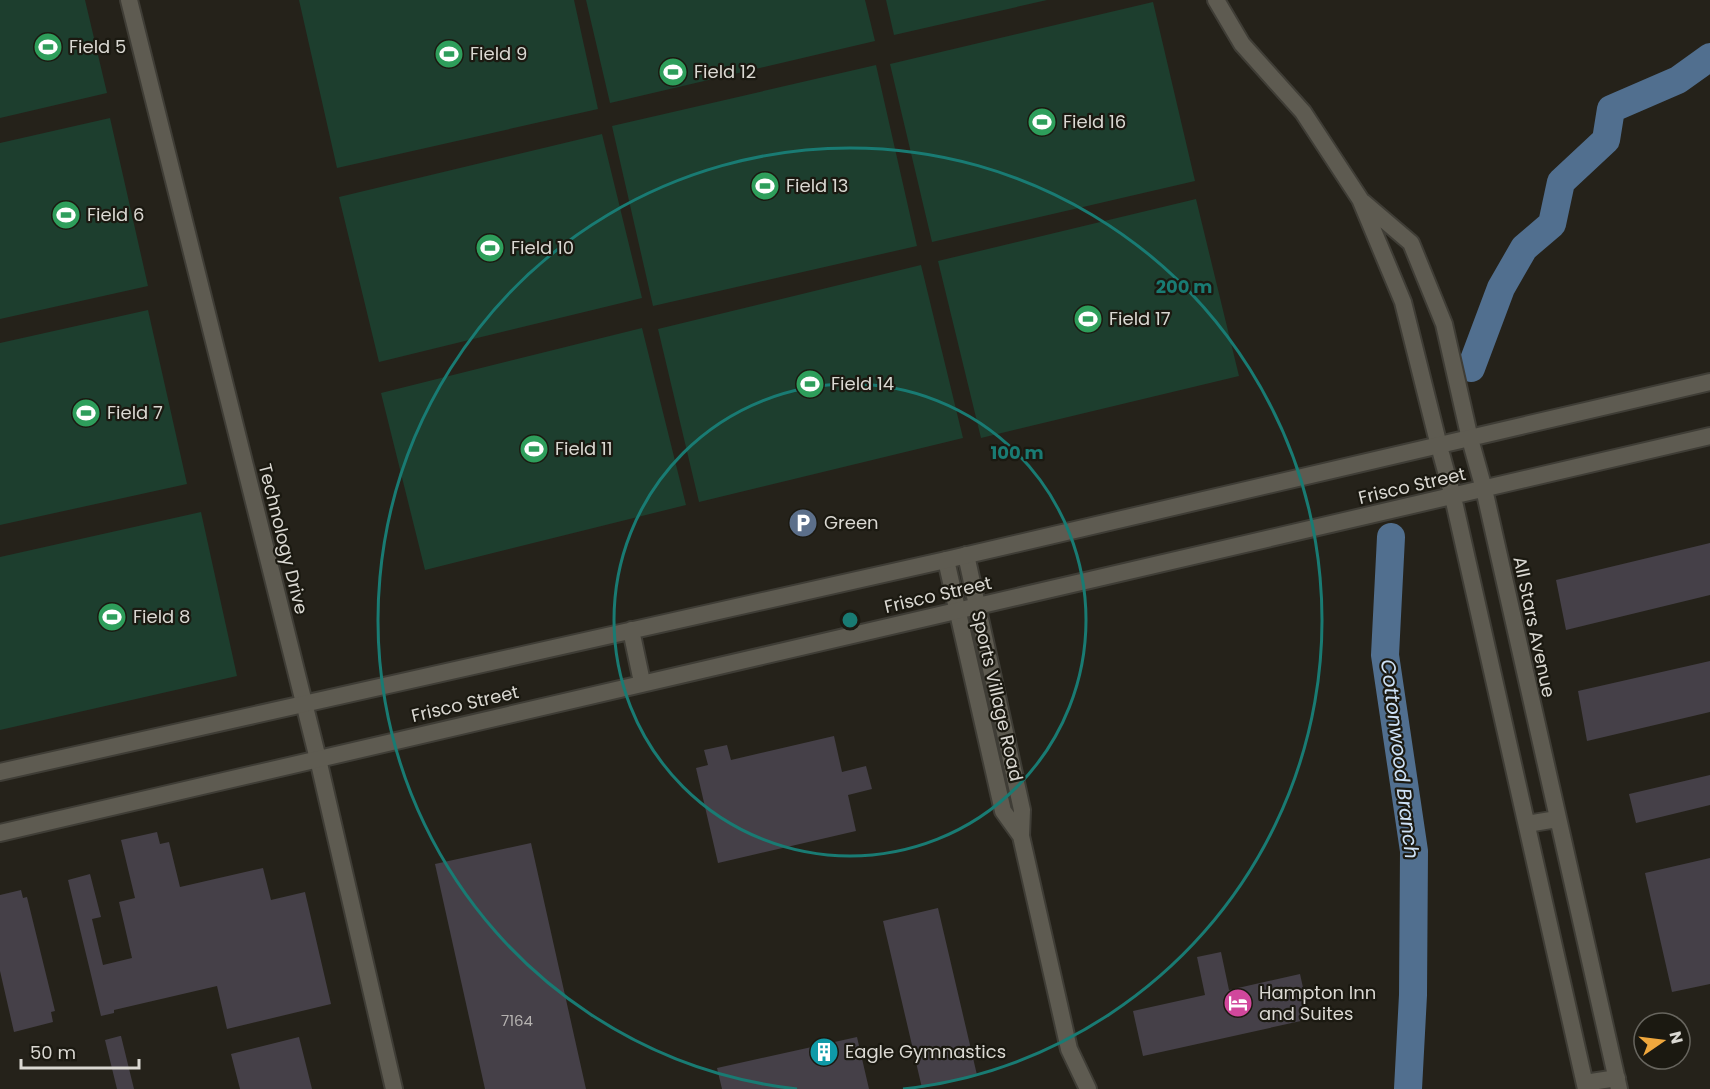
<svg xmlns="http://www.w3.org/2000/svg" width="1710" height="1089" font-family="Poppins,sans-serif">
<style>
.green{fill:#1d3e2e}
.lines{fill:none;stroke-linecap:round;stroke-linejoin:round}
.river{stroke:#516f8f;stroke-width:28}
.building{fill:#454048}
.minor-casing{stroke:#3f3d36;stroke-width:20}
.tertiary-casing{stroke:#3f3d36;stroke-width:20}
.minor{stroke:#5e5b51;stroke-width:16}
.tertiary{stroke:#5e5b51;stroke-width:16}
.ring{fill:none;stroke:#197b73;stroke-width:3}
.labels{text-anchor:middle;stroke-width:4.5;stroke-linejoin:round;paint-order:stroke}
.number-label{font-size:15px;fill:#b5b2b0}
.poi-label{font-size:18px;fill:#dad8d2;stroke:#1b1911;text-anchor:start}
.street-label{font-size:18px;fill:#dad8d2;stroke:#1b1911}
.water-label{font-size:20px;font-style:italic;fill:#cee2f7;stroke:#1b1911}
.centre{fill:#197b73;stroke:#1b1911;stroke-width:3}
.ring-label{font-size:18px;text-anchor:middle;font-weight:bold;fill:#197b73;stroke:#1b1911;stroke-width:4.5;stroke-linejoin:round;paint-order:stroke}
</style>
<rect width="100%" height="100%" fill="#25221a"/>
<path class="green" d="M0,0H85L107,93L0,118Z
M299,0H574L598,109L337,168Z
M586,0H865L875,41L610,103Z
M886,0H1047L894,35Z
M1153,2L1195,181L932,242L890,64Z
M876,65L917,246L653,306L612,126Z
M110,118L148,286L0,319V143Z
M602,134L642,298L379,362L339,197Z
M1196,199L1239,376L981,438L938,261Z
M921,265L963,438L699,502L658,329Z
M148,310L187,484L0,525V343Z
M642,328L686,505L425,570L381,393Z
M201,512L237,676L0,730V557Z"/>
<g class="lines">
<path class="river" d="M1471,368L1501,288L1524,248L1552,224L1561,182L1606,140L1611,109L1678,80L1710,57
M1391,537L1385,655L1414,851L1413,995L1408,1089"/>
</g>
<path class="building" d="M1710,543V595L1566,630L1556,580Z
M1710,661V712L1587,741L1578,691Z
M834,736L842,772L866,766L872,789L848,795L856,831L718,863L696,768L708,765L704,750L727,745L731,760Z
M1710,775V805L1636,823L1629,794Z
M157,832L160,844L169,842L180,887L263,868L271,900L305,892L331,1004L227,1029L217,986L114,1010V1013L101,1016L68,880L90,874L101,917L92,919L103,965L132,958L119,902L135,898L121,840Z
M531,843L586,1089H485L435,864Z
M1710,858V984L1672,992L1645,873Z
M21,890L23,898L27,897L55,1011L51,1012L53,1022L14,1032L0,971V895Z
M938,908L977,1075L922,1088L883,921Z
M1221,952L1229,990L1300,974L1310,1019L1143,1056L1133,1011L1205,995L1197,957Z
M120,1036H121L134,1089H117L105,1040Z
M299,1037L312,1089H240L231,1054Z
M857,1037L869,1089H722L717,1068Z"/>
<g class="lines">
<g class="minor-casing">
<path id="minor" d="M129,0L318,759L394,1089
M1216,0L1242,44L1303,112L1360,199L1403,302L1439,446
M1363,202L1411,243L1444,324L1470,439
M966,555L1022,810L1021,836L1069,1049L1088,1089
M946,560L1003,811L1021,836"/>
</g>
<g class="tertiary-casing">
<path id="tertiary" d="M1470,439L1484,489L1619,1089
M1439,446L1453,497L1586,1089
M631,630L642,682
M0,772L946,560L1710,382
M1527,824L1557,819
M0,833L1710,436
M1585,1083L1617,1078"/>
</g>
<use href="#minor" class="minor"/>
<use href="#tertiary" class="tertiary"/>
</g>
<g class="ring">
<circle cx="850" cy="620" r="236"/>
<path d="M797 1089A472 472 0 1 1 903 1089"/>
</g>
<defs>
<g id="stadium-disc" transform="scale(1.5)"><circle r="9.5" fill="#2e9e5b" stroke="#1b1911"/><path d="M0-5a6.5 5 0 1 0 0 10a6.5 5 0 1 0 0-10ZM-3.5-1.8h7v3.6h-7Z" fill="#fff"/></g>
<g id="parking-disc" transform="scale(1.5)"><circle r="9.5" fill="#5c6f8a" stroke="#1b1911"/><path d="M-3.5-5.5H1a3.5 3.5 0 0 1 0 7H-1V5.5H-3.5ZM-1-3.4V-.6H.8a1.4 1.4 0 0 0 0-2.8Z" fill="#fff"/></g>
<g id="hotel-disc" transform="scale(1.5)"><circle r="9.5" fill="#d1479c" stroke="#1b1911"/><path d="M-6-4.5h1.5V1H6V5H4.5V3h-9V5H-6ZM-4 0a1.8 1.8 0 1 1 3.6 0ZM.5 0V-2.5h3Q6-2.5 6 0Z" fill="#fff"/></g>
<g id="building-disc" transform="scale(1.5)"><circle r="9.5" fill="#0f9aa8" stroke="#1b1911"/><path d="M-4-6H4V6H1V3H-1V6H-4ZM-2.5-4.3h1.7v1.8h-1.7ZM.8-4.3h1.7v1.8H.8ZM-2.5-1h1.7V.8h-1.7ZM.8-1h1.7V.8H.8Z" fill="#fff"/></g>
</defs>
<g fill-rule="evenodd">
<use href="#stadium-disc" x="48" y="47"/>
<use href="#stadium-disc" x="449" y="54"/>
<use href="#stadium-disc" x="673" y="72"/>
<use href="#stadium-disc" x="1042" y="122"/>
<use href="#stadium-disc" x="765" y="186"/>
<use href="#stadium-disc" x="66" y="215"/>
<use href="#stadium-disc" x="490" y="248"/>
<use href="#stadium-disc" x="1088" y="319"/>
<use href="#stadium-disc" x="810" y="384"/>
<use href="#stadium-disc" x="86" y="413"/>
<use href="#stadium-disc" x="534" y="449"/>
<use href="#parking-disc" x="803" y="523"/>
<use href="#stadium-disc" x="112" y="617"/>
<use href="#hotel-disc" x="1238" y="1003"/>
<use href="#building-disc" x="824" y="1052"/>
</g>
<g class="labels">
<g class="number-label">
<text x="517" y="1026">7164</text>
</g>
<g class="poi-label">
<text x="69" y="53">Field 5</text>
<text x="470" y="60">Field 9</text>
<text x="694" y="78">Field 12</text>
<text x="1063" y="128">Field 16</text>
<text x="786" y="192">Field 13</text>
<text x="87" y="221">Field 6</text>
<text x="511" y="254">Field 10</text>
<text x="1109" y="325">Field 17</text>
<text x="831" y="390">Field 14</text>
<text x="107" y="419">Field 7</text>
<text x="555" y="455">Field 11</text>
<text x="824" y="529">Green</text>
<text x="133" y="623">Field 8</text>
<text x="1259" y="999">Hampton Inn<tspan x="1259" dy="21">and Suites</tspan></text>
<text x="845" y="1058">Eagle Gymnastics</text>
</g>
<g class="street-label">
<text transform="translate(1412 486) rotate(-13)" y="6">Frisco Street</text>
<text transform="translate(283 539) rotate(76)" y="6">Technology Drive</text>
<text transform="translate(938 595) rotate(-13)" y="6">Frisco Street</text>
<text transform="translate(1534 627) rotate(78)" y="6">All Stars Avenue</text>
<text transform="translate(997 696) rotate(77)" y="6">Sports Village Road</text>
<text transform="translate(465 704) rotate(-13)" y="6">Frisco Street</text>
</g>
<g class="water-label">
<text transform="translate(1400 759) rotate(83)" y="7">Cottonwood Branch</text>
</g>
</g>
<circle cx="850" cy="620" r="9" class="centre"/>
<g class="ring-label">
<text x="1184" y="293">200 m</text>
<text x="1017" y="459">100 m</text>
</g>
<g transform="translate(1662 1041) rotate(76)"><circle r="28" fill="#1b1911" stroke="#67655e" stroke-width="1.5"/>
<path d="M0-4.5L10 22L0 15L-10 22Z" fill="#efa73d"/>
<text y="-9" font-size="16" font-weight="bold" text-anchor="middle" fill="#dad8d2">N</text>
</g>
<path d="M21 1059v9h118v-9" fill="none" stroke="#dad8d2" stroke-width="3"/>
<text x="30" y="1059" font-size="18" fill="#dad8d2" stroke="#1b1911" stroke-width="4.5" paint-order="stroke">50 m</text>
</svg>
